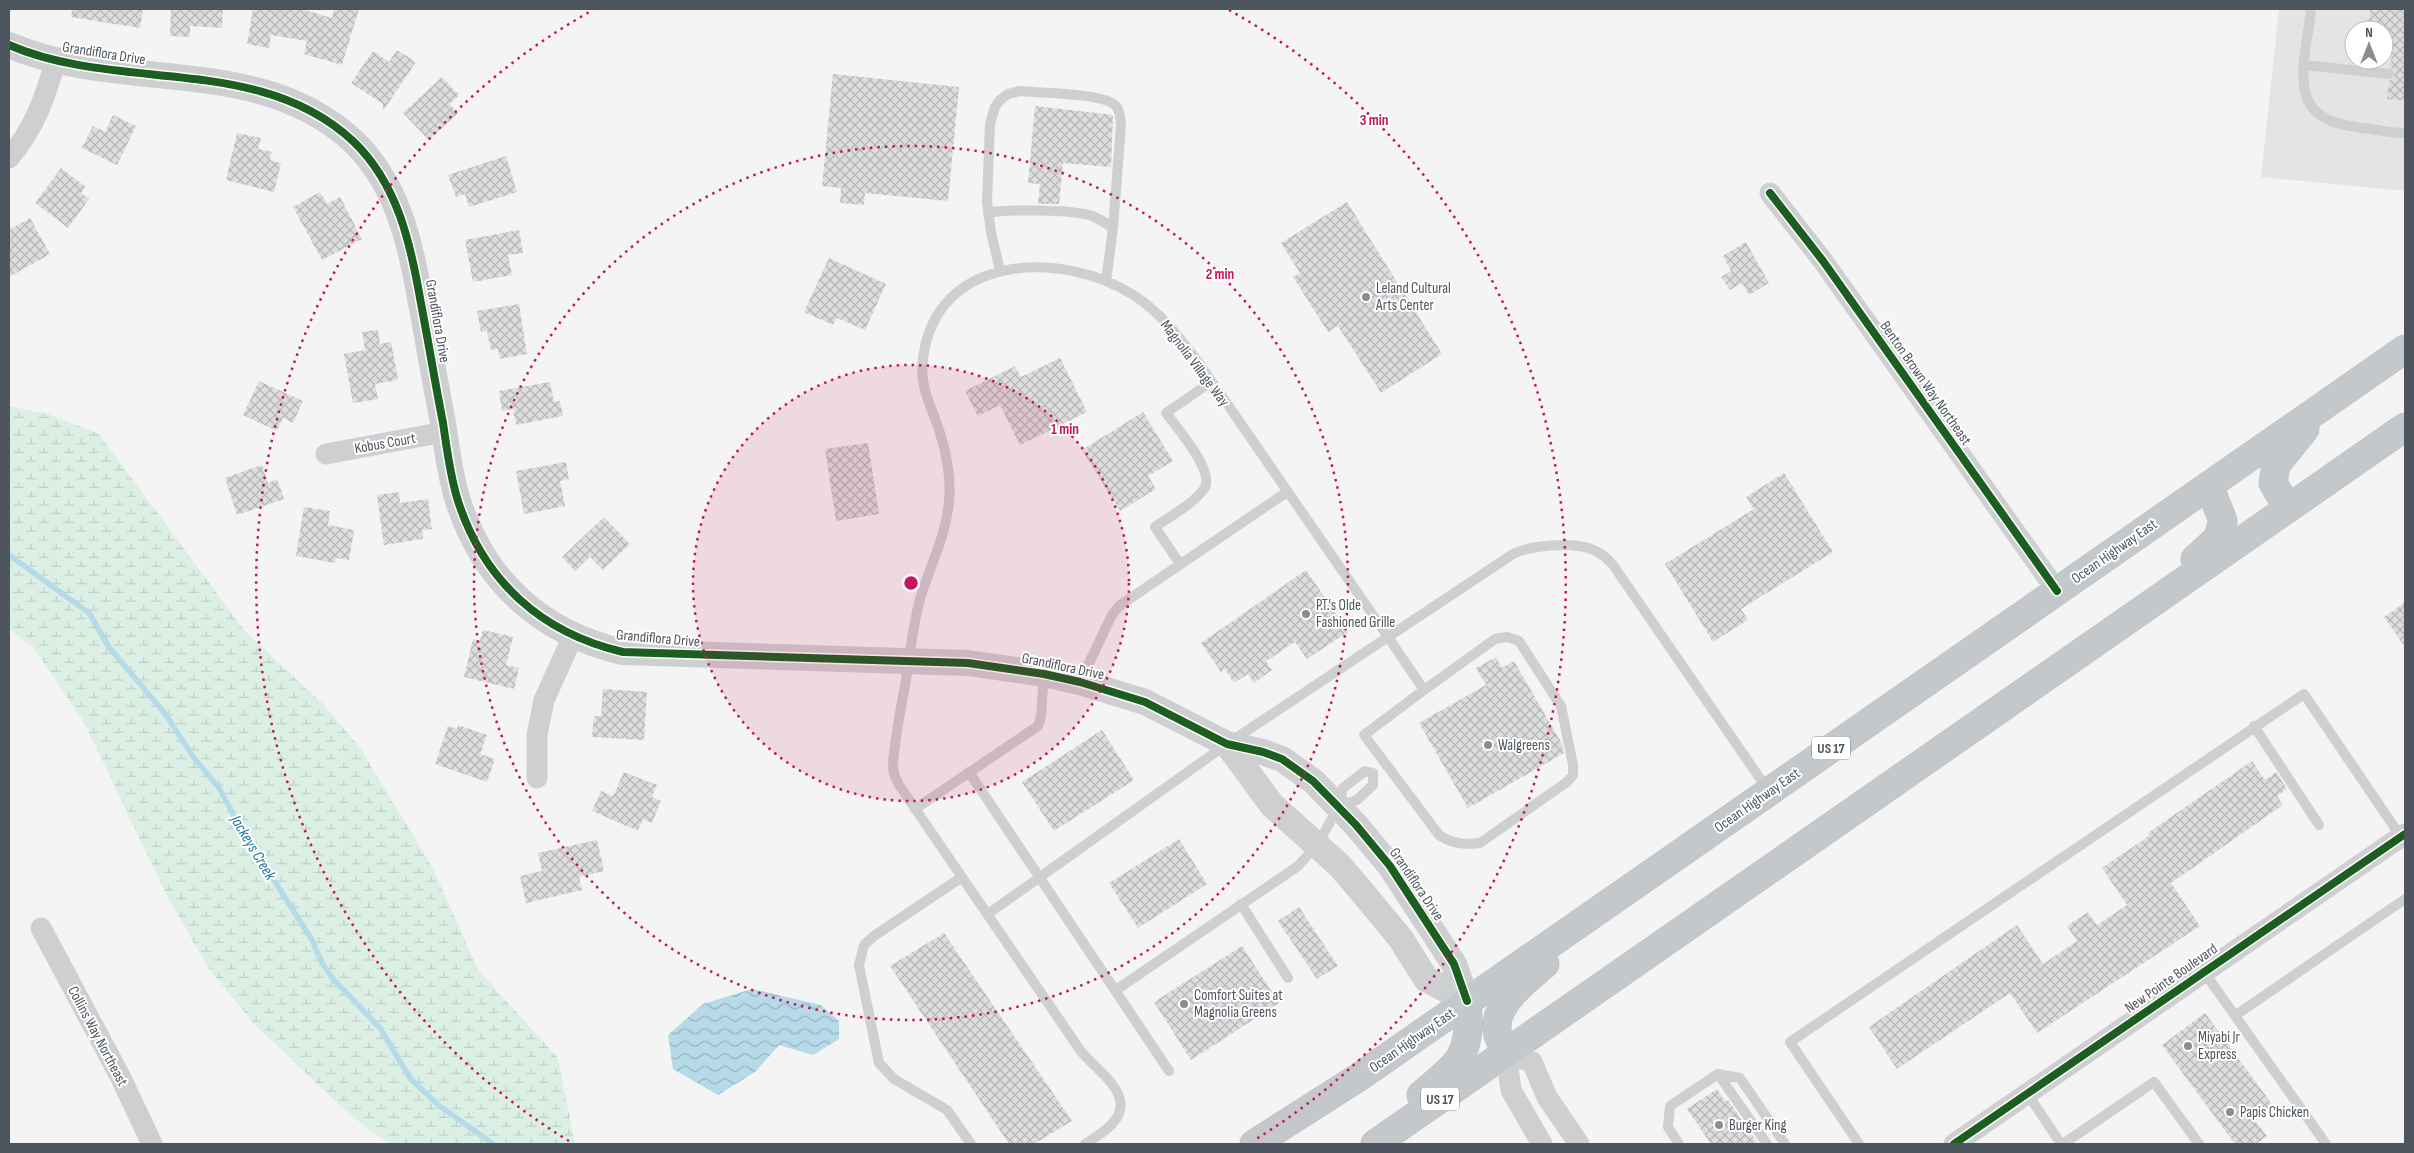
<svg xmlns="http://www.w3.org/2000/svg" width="2414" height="1153" font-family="'Sofia Sans Condensed',sans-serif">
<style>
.commercial{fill:#e4e5e2;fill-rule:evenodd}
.wetland{fill:url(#wetland-marsh)}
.water{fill:url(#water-waves)}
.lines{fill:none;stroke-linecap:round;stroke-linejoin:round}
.stream{stroke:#b6dae7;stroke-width:5.5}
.building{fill:url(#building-cross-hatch)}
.trunk-casing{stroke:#babdc2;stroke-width:29}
.service{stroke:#cecfd1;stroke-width:10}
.minor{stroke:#cecfd1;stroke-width:21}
.tertiary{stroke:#cecfd1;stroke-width:26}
.trunk{stroke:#c5c8cb;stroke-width:28}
.cycleway-casing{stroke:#fff;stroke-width:11}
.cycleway{stroke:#1b5e20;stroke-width:8}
.ring{fill:none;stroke:#c2185b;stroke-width:2.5;stroke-dasharray:2.5 5}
.poi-dot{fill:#878d92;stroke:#fff;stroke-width:2}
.labels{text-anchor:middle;stroke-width:4;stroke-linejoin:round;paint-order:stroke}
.shield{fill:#fff;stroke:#82888e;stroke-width:1}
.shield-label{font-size:14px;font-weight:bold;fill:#4d555e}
.street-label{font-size:15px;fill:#4d555e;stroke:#fff}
.poi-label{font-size:15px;fill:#4d555e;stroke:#fff;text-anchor:start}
.water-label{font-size:16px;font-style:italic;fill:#207b9e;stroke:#fff}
.centre{fill:#c2185b;stroke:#fff;stroke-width:2.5}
.ring-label{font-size:15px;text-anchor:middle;font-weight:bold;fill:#c2185b;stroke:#fff;stroke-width:4;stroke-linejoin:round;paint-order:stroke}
</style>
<defs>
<pattern id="wetland-marsh" width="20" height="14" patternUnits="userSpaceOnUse" patternTransform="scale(1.25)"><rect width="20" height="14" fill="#dcefe5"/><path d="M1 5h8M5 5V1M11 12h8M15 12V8" fill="none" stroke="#becfc7"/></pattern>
<pattern id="water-waves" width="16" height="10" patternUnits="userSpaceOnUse" patternTransform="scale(1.25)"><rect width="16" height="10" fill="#b6dae7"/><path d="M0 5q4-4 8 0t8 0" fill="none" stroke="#96b4be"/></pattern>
<pattern id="building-cross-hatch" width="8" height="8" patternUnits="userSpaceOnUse" patternTransform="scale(1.25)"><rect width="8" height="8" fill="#ddddde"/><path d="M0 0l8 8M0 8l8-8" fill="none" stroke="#b5b6b7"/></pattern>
</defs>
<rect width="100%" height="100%" fill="#f4f4f4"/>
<path class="commercial" d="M2279,9H2405V191L2261,177ZM2354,30H2384V60H2354Z"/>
<path class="wetland" d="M9,406L48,414L99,434L244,630L324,705L360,748L433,868L478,970L558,1058L575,1144H389L349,1114L254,1024L209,969L167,896L84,722L34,648L9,629Z"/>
<path class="water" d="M752,989L821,1005L839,1021V1039L813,1055L779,1045L755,1072L718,1095L673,1069L668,1035L703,1004Z"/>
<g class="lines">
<path class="stream" d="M9,555L89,613L109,647L166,715L194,758L219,788L239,825L312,940L322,963L334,980L380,1028L410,1078L437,1104L493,1144"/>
</g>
<path class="building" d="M72,9H143L140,28L71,17Z
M171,9H223L222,28L190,26V37L170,36Z
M253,9H301L332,18L334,9H359L342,65L304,54L307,41L271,35L269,48L247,44Z
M2370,9H2405V101L2387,99L2389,81L2394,78L2395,72L2390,67L2392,54L2384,53V30L2368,28Z
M397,50L416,62L383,111V104L351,83L373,51L389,62Z
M833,74L959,87L948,201L865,193L864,205L840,203L841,188L822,186Z
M442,77L459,95L450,104L458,113L429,140L403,113Z
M1035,106L1113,115L1111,167L1063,163L1059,204H1038L1040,184L1028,183Z
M113,115L136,126L117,165L82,148L93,126L105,132Z
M237,133L261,138L258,149L272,152L270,160L281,163L274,192L226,180Z
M506,156L517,192L469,207L465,194L456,197L448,175Z
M61,168L86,187L81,193L89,199L68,228L35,203Z
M320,192L327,204L340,197L362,239L322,260L293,207Z
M1347,202L1442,354L1381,393L1338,326L1328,332L1293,277L1300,273L1281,243Z
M30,218L50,254L9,277V230Z
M519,230L523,253L508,255L512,275L473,282L465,240Z
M1746,242L1769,283L1749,295L1742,283L1730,290L1721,277L1731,271L1723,256Z
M829,258L886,284L865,330L837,318L833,325L804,312Z
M519,304L527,354L500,359L498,349L491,350L487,331L481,332L477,311Z
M378,330L380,344L391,342L398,380L375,384L378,399L353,403L344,354L365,350L362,332Z
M1060,358L1087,412L1020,445L1000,405L978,416L965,391L1015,366L1021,377Z
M259,381L303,401L293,423L283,418L277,431L243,415Z
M550,382L554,402L560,401L563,416L516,425L513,409L502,411L499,391Z
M1143,412L1173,461L1148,476L1156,489L1120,511L1082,450Z
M868,443L879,514L836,521L825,449Z
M566,462L569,479L560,481L565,506L524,514L516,471Z
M262,465L268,483L277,479L284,499L237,515L225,478Z
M1784,473L1833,552L1741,609L1748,620L1713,642L1665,564L1754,509L1746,497Z
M399,492L400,503L428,499L432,529L422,530L423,539L384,545L377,495Z
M304,507L330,511L328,525L354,530L349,560L336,558L335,563L296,556Z
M604,517L630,544L603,570L590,557L575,571L562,557Z
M1306,570L1348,632L1307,659L1295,642L1266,661L1272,670L1254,683L1248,674L1234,683L1225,669L1221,672L1201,643Z
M2405,602V647L2384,617Z
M483,630L513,637L506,665L519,668L514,689L464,677L473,639L480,641Z
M1496,657L1502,668L1514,661L1562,744L1564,753L1468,808L1419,723L1486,685L1476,668Z
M603,689L647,692L644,740L592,737L594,716H601Z
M458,725L487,735L480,754L495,759L487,782L435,764L448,726L457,729Z
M1102,730L1134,780L1054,831L1022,782Z
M2252,761L2265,780L2276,772L2287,789L2277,796L2283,805L2171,883L2200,926L2037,1033L2010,993L1897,1069L1869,1027L2017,925L2043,964L2077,941L2067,926L2088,912L2097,925L2127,905L2102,868L2149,836L2148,833Z
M624,772L657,785L652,797L661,801L652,823L643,819L638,831L592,811L601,791L613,796Z
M1179,839L1207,884L1138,928L1109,883Z
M597,840L604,871L579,877L582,890L526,903L520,876L542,871L538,853Z
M1299,907L1338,966L1317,979L1278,921Z
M944,933L1072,1121L1034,1144H1009L890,966Z
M1242,946L1279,1003L1191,1060L1154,1002Z
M2205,1013L2274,1107L2255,1121L2267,1136L2256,1144H2235L2162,1045Z
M1717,1089L1725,1101L1728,1100L1758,1144H1711L1687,1109Z"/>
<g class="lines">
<g class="trunk-casing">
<path id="trunk" d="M2288,508L2273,483L2276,465L2305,429
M2195,559L2217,539L2223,521L2209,485
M1506,1053C1504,1047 1500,1041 1498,1035C1490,1006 1527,980 1545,964
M1421,1095C1432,1085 1451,1071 1459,1059C1470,1043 1469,1019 1467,1001
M1254,1144L1359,1077L2405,349
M1375,1144L2405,427"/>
</g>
<path class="service" d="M2311,9C2309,33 2301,61 2304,85C2307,121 2342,126 2371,129C2382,131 2394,133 2405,133
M2305,65L2389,74
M988,213C1011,209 1063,210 1085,214C1096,216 1104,222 1113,228
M1000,271L991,232L987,201L990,124L995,107L1000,100L1008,94L1020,91C1039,93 1105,93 1116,106C1121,112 1120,119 1121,125L1113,228L1106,281
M1180,564L1155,527C1170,516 1192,505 1204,489C1216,472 1177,428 1166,413L1211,382
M1080,682L1112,615L1119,606L1287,492
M1424,690L1495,639L1507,637L1519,641L1561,706L1573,765V775L1567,782L1480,843C1464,845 1453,844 1439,835L1364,735L1424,690L1388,637L1513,554C1532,545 1571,542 1591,549C1600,552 1607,558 1613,565L1768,790
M2254,726L2319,825
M1365,771L1373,773V785L1357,800L1339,806L1343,788Z
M969,772L1169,1071
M915,809L1038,726L1041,716L1044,674
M962,877L874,936L864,945L859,965L879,1063L894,1079L947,1110L971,1144
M1241,904L1288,978
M988,914L1227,744L1388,637L1199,363C1180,338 1161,313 1135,296C1063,249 935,253 923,359C919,387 932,407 940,433C947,455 951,479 949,502C945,540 930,565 920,599C913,625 910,653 906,680C901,708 895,736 893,765L894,774L899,785C959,873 1020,961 1080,1050C1091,1065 1116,1081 1120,1100C1125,1121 1099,1135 1085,1144
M2204,972L2326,1144
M1116,990L1298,866L1317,845L1338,808
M2236,1015L2405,899
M1718,1074L1767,1144
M2027,1093L2061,1144
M1679,1144L1668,1127L1670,1106L1718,1074L1740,1078L1785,1144
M1859,1144L1790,1042L2304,694L2401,837
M2063,1144L2154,1082L2199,1144"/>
<path class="minor" d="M9,158C35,128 45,97 56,60
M1770,193L1823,261L2057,591
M326,454L444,432
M537,778V735L544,700L573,636
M41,928L121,1078L152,1144
M1542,1144L1511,1090L1506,1053L1532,1062L1547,1097L1579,1144
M1954,1144L2405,834"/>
<path class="tertiary" d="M9,45C119,93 260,53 354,142C397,184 410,241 420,298C428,340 435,382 443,423C447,449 450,476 458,501C484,581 541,633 623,652L968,663L1044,674L1080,682L1145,702L1227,744L1263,752L1282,759L1313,781L1356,825L1390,866L1454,964L1467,1001
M1227,744L1272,805L1339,865L1358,887L1401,939L1426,979L1467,1001"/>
<use href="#trunk" class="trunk"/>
<g class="cycleway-casing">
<path id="cycleway" d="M9,45C119,93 260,53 354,142C397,184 410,241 420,298C428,340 435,382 443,423C447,449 450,476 458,501C484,581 541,633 623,652L968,663L1044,674L1080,682L1145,702L1227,744L1263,752L1282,759L1313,781L1356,825L1390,866L1454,964L1467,1001
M1770,193L1823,261L2057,591
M1954,1144L2405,834"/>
</g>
<use href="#cycleway" class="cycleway"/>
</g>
<circle cx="911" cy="583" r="218" fill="#c2185b" fill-opacity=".12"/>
<g class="ring">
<circle cx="911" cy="583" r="218"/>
<circle cx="911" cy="583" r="437"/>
<path d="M569 1141A655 655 0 0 1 593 10M1229 10A655 655 0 0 1 1253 1141"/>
</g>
<g class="poi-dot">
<circle cx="1366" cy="297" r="5"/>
<circle cx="1306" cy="614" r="5"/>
<circle cx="1488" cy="745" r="5"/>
<circle cx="1184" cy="1004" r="5"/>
<circle cx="2188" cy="1046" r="5"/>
<circle cx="2230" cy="1112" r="5"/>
<circle cx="1719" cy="1125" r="5"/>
</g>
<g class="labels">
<g class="shield">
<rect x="1812" y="736.5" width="38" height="23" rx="4"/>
<rect x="1421" y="1087.5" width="38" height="23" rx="4"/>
</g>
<g class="shield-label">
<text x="1831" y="753">US 17</text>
<text x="1440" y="1104">US 17</text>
</g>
<g class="street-label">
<text transform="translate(104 53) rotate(9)" y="5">Grandiflora Drive</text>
<text transform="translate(438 321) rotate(80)" y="5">Grandiflora Drive</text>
<text transform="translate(1195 363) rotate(53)" y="5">Magnolia Village Way</text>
<text transform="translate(1926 383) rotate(55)" y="5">Benton Brown Way Northeast</text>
<text transform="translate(385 443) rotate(-10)" y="5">Kobus Court</text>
<text transform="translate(2114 551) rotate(-35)" y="5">Ocean Highway East</text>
<text transform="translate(658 638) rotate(5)" y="5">Grandiflora Drive</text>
<text transform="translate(1063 666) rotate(12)" y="5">Grandiflora Drive</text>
<text transform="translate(1757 800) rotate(-35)" y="5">Ocean Highway East</text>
<text transform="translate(1417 884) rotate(56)" y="5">Grandiflora Drive</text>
<text transform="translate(2171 978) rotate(-35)" y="5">New Pointe Boulevard</text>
<text transform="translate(98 1036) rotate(62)" y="5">Collins Way Northeast</text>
<text transform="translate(1412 1040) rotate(-35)" y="5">Ocean Highway East</text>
</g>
<g class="poi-label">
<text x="1376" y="293">Leland Cultural<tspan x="1376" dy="17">Arts Center</tspan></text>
<text x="1316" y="610">P.T.'s Olde<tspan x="1316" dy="17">Fashioned Grille</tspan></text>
<text x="1498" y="750">Walgreens</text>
<text x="1194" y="1000">Comfort Suites at<tspan x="1194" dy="17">Magnolia Greens</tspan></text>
<text x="2198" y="1042">Miyabi Jr<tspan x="2198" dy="17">Express</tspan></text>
<text x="2240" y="1117">Papis Chicken</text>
<text x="1729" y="1130">Burger King</text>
</g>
<g class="water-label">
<text transform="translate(254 847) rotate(59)" y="6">Jackeys Creek</text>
</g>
</g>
<circle cx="911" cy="583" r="8" class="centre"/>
<g class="ring-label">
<text x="1374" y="125">3 min</text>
<text x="1220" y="279">2 min</text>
<text x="1065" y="434">1 min</text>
</g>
<rect width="2414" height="1153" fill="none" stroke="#4d555e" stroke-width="20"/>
<g transform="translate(2369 45)"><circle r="24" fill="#ffffff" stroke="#b8bbbf"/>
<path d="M0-4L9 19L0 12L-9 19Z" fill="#878d92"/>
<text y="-8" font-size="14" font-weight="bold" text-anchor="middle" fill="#4d555e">N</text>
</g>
</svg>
